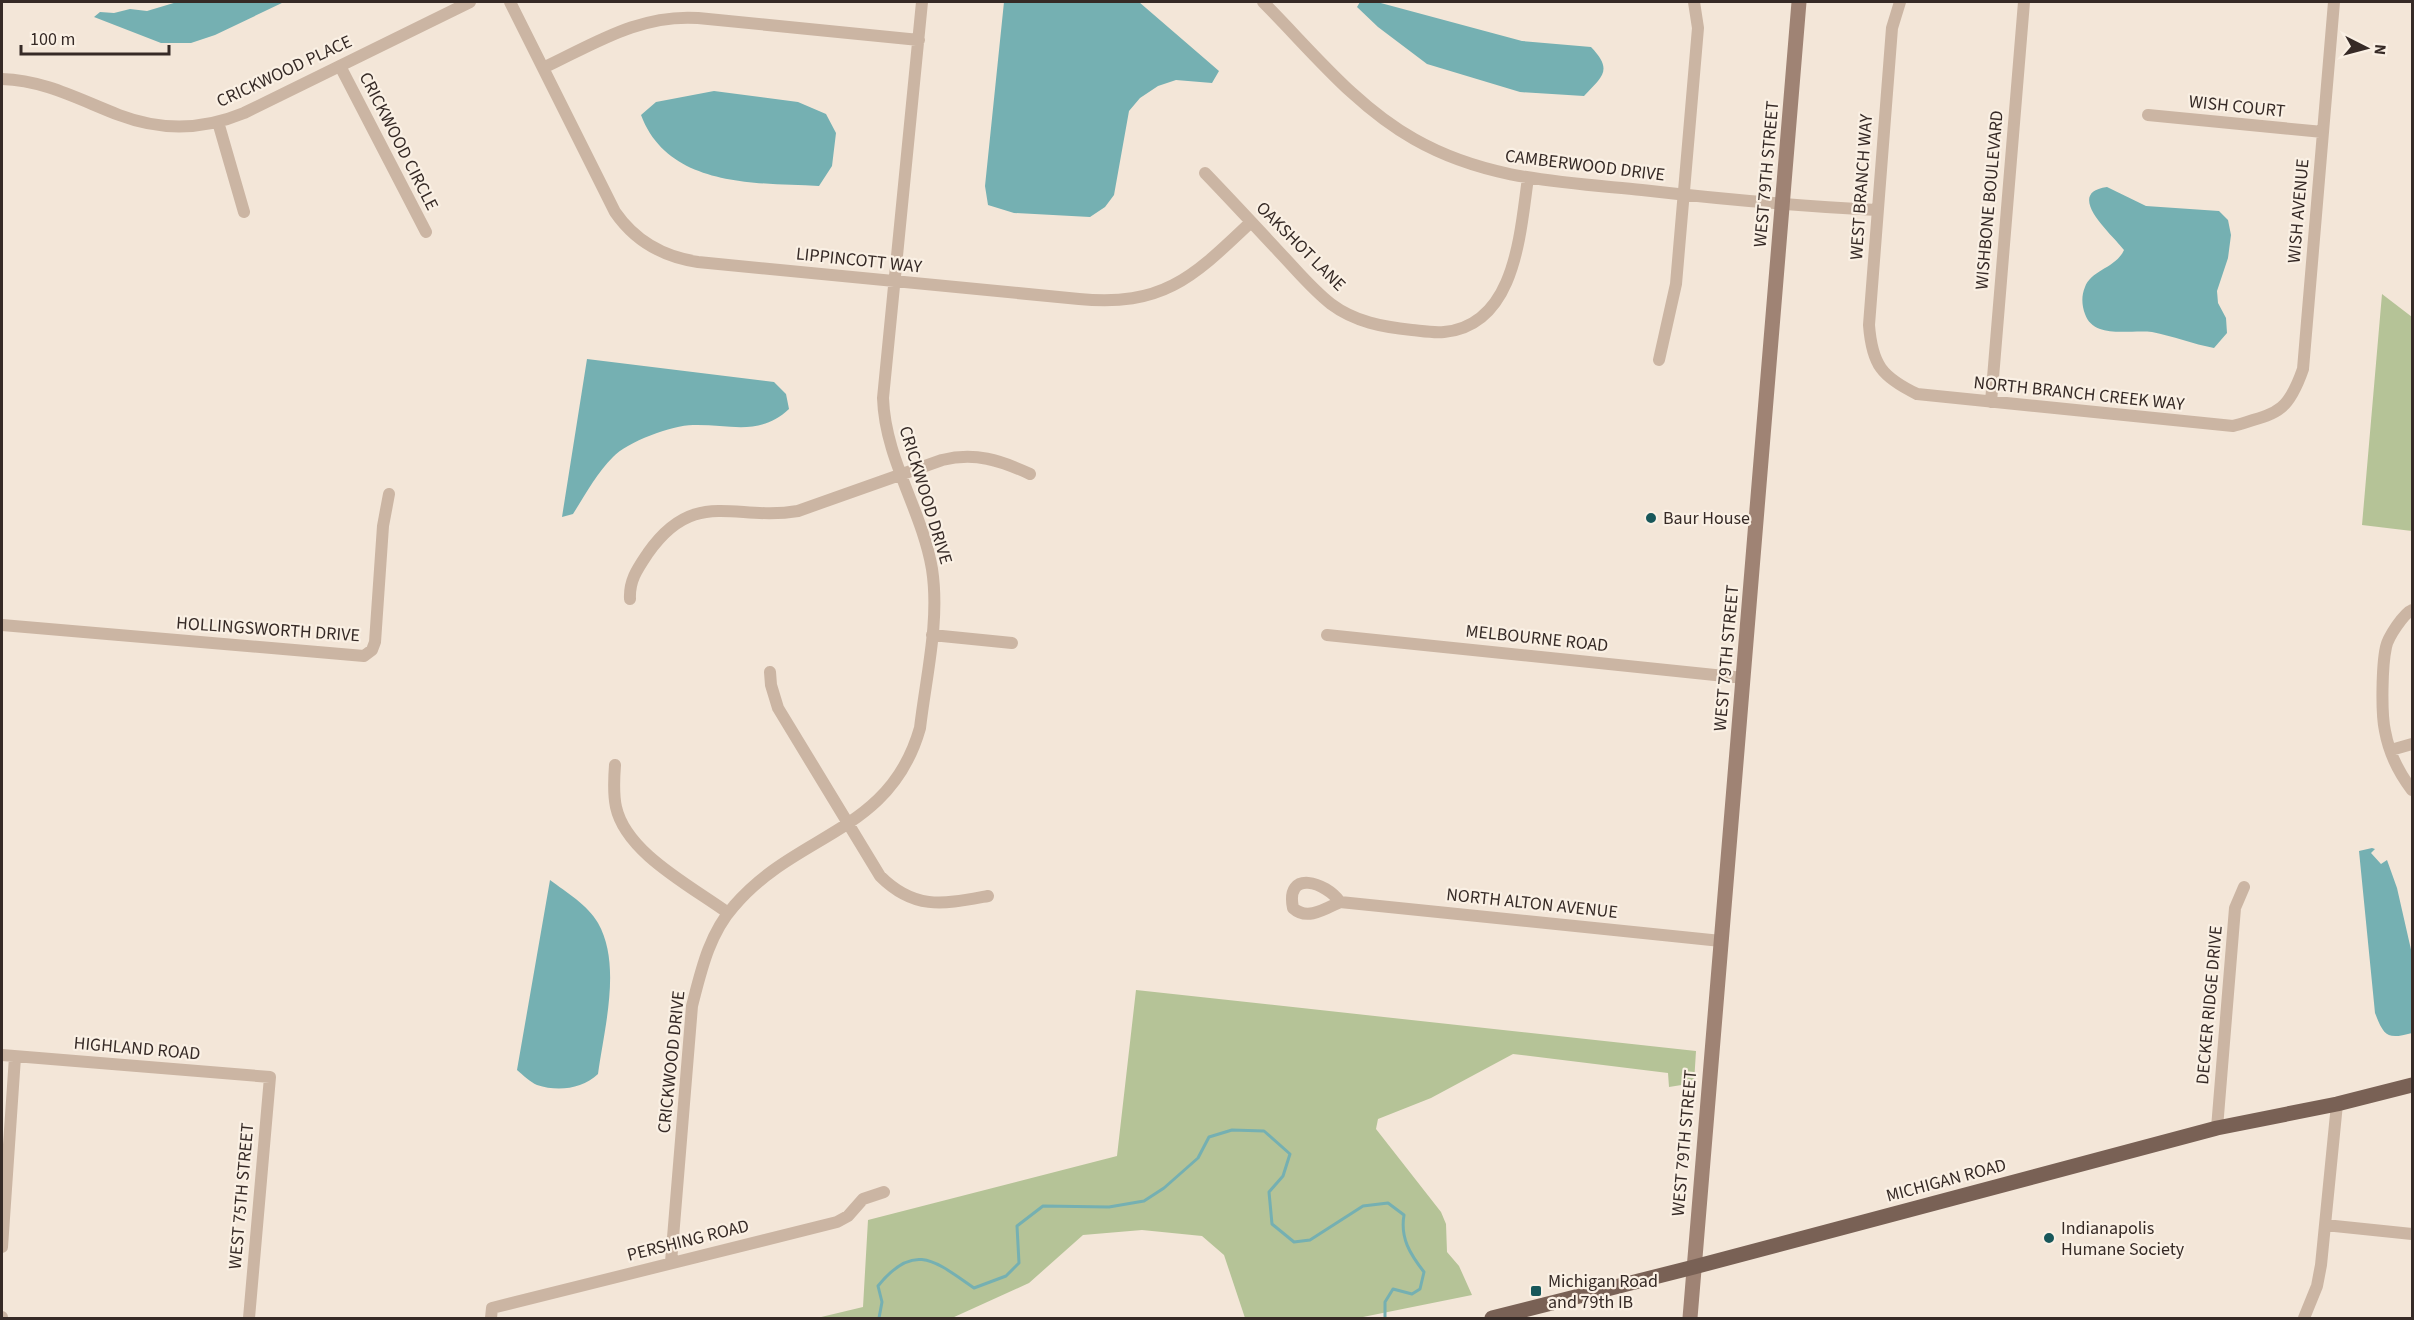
<svg xmlns="http://www.w3.org/2000/svg" width="2414" height="1320" font-family="'Source Sans 3',sans-serif">
<style>
.green{fill:#b5c397}
.water{fill:#75b0b2}
.lines{fill:none;stroke-linecap:round;stroke-linejoin:round}
.stream{stroke:#75b0b2;stroke-width:3}
.street{stroke:#cbb5a3;stroke-width:12}
.secondary{stroke:#9f8374;stroke-width:15}
.primary{stroke:#796155;stroke-width:15}
.poi-dot{fill:#18575a;stroke:#faf0e4;stroke-width:2}
.labels{text-anchor:middle;stroke-width:4.5;stroke-linejoin:round;paint-order:stroke}
.street-label{font-size:18px;fill:#362a26;stroke:#faf0e4}
.poi-label{font-size:18px;fill:#362a26;stroke:#faf0e4;text-anchor:start}
</style>
<rect width="100%" height="100%" fill="#f3e6d8"/>
<path class="green" d="M2382,294L2412,317V531L2362,525Z
M1136,990L1696,1051L1694,1083L1669,1087L1668,1073L1513,1054L1431,1098L1378,1119L1376,1129L1441,1212L1446,1224L1447,1252L1459,1266L1472,1295L1358,1318H1245L1224,1255L1202,1236L1142,1230L1083,1235L1029,1283L952,1318H817L863,1307L868,1220L1117,1156Z"/>
<path class="water" d="M177,2H284L215,35L191,43H161L94,17L100,12L114,13L130,9L147,11Z
M1004,2H1139L1219,71L1212,83L1176,80L1158,86L1140,98L1129,111L1114,195L1105,207L1090,217L1014,213L988,205L985,186Z
M1360,2H1377L1522,41L1591,47C1613,70 1603,76 1584,96L1520,92L1427,64L1378,27L1357,7Z
M714,91L798,102L826,114L836,133L832,166L819,186C754,183 668,187 641,115L656,102Z
M2107,187L2146,206L2219,211L2228,220L2231,235L2228,258L2217,291L2218,303L2226,318L2227,333L2214,348C2193,344 2173,336 2152,332C2131,329 2094,340 2085,314C2082,306 2081,296 2085,287C2091,270 2116,268 2124,250C2115,237 2062,193 2107,187Z
M587,359L774,382L786,394L789,409C759,437 730,424 693,425C672,425 627,442 613,457C597,473 585,495 573,514L562,517Z
M2372,848L2375,849L2371,853L2381,864L2387,860L2397,888L2412,954V1033C2387,1040 2384,1036 2375,1013L2359,851Z
M550,880C566,892 588,905 598,923C622,965 604,1029 598,1074C582,1089 558,1092 537,1085C530,1082 523,1075 517,1070Z"/>
<g class="lines">
<path class="stream" d="M879,1318L882,1302L878,1286C914,1241 935,1261 974,1288L1006,1276L1019,1263L1017,1226L1043,1206L1109,1207L1144,1201L1164,1188L1198,1158L1209,1137L1232,1130L1264,1131L1290,1154L1283,1176L1269,1192L1272,1224L1294,1242L1310,1240L1363,1206L1388,1203L1404,1215C1400,1238 1410,1254 1424,1272L1420,1289L1412,1294L1393,1289L1385,1302V1318"/>
<path class="street" d="M510,2L615,212C635,241 664,257 698,262L1079,299C1164,307 1193,277 1251,222
M1263,2C1310,49 1355,106 1414,139C1486,180 1561,182 1642,190C1720,199 1798,206 1877,210
M1900,2L1892,28L1869,325C1872,365 1882,377 1917,394L2233,426C2276,413 2287,415 2303,369L2334,2
M340,66L426,232
M543,68C594,44 639,14 698,18L919,40
M2,79C44,80 80,100 119,115C161,131 203,130 244,113L470,2
M2148,115L2323,132
M218,122L244,212
M1205,173C1231,200 1257,228 1283,256C1298,272 1313,290 1331,304C1355,322 1383,327 1412,330C1422,331 1433,333 1444,332C1516,325 1520,233 1528,178
M1659,360L1676,284L1698,28L1694,2
M1991,402L2024,2
M630,599C629,580 638,568 648,553C695,486 735,522 798,511L942,460C975,452 1000,460 1030,474
M2412,610C2404,613 2388,637 2386,647C2382,665 2381,713 2385,731C2389,753 2399,773 2412,790
M2,625L364,656L372,650L375,642L383,526L389,494
M932,635L1012,643
M1327,635L1744,678
M770,672L771,685L778,708L880,876C915,911 944,904 988,896
M2391,750L2412,744
M615,765C614,778 613,793 616,807C626,853 691,886 728,913
M1340,902C1325,909 1307,921 1293,908C1285,869 1326,882 1340,902L1721,941
M2,1055L270,1077L249,1318
M2217,1128L2235,908L2244,887
M2325,1225L2412,1234
M2,1247L15,1057
M671,1262L692,1006C701,971 709,934 734,906C797,832 890,834 920,728C926,676 940,621 932,569C922,510 885,459 883,398L922,2
M2,1317V1318
M491,1318L492,1308L837,1222L848,1216L863,1199L884,1192
M2304,1318L2317,1286L2321,1265L2337,1104"/>
<path class="secondary" d="M1690,1318L1799,2"/>
<path class="primary" d="M1492,1318L1694,1267L2217,1128L2337,1104L2412,1085"/>
</g>
<g class="poi-dot">
<circle cx="1651" cy="518" r="6"/>
<circle cx="2049" cy="1238" r="6"/>
<rect x="1530" y="1285" width="12" height="12" rx="3"/>
</g>
<g class="labels">
<g class="street-label">
<text transform="translate(284 71) rotate(-25)" y="6">CRICKWOOD PLACE</text>
<text transform="translate(2237 106) rotate(6)" y="6">WISH COURT</text>
<text transform="translate(399 141) rotate(63)" y="6">CRICKWOOD CIRCLE</text>
<text transform="translate(1585 165) rotate(7)" y="6">CAMBERWOOD DRIVE</text>
<text transform="translate(1766 174) rotate(-85)" y="6">WEST 79TH STREET</text>
<text transform="translate(1861 187) rotate(-86)" y="6">WEST BRANCH WAY</text>
<text transform="translate(1989 200) rotate(-85)" y="6">WISHBONE BOULEVARD</text>
<text transform="translate(2298 211) rotate(-85)" y="6">WISH AVENUE</text>
<text transform="translate(1301 246) rotate(45)" y="6">OAKSHOT LANE</text>
<text transform="translate(859 260) rotate(6)" y="6">LIPPINCOTT WAY</text>
<text transform="translate(2079 393) rotate(6)" y="6">NORTH BRANCH CREEK WAY</text>
<text transform="translate(926 495) rotate(73)" y="6">CRICKWOOD DRIVE</text>
<text transform="translate(268 629) rotate(4)" y="6">HOLLINGSWORTH DRIVE</text>
<text transform="translate(1537 638) rotate(6)" y="6">MELBOURNE ROAD</text>
<text transform="translate(1726 658) rotate(-85)" y="6">WEST 79TH STREET</text>
<text transform="translate(1532 903) rotate(6)" y="6">NORTH ALTON AVENUE</text>
<text transform="translate(2209 1005) rotate(-85)" y="6">DECKER RIDGE DRIVE</text>
<text transform="translate(137 1048) rotate(5)" y="6">HIGHLAND ROAD</text>
<text transform="translate(671 1062) rotate(-84)" y="6">CRICKWOOD DRIVE</text>
<text transform="translate(1684 1143) rotate(-85)" y="6">WEST 79TH STREET</text>
<text transform="translate(1946 1180) rotate(-15)" y="6">MICHIGAN ROAD</text>
<text transform="translate(241 1196) rotate(-85)" y="6">WEST 75TH STREET</text>
<text transform="translate(688 1240) rotate(-14)" y="6">PERSHING ROAD</text>
</g>
<g class="poi-label">
<text x="1663" y="524">Baur House</text>
<text x="2061" y="1234">Indianapolis<tspan x="2061" dy="21">Humane Society</tspan></text>
<text x="1548" y="1287">Michigan Road<tspan x="1548" dy="21">and 79th IB</tspan></text>
</g>
</g>
<rect width="2414" height="1320" fill="none" stroke="#362a26" stroke-width="6"/>
<g transform="translate(2366 48) rotate(96)" stroke="#faf0e4" stroke-width="4.5" paint-order="stroke">
<path d="M0-4.5L10 22L0 15L-10 22Z" fill="#362a26"/>
<text y="-9" font-size="16" font-weight="bold" text-anchor="middle" fill="#362a26">N</text>
</g>
<path d="M21 45v9h148v-9" fill="none" stroke="#362a26" stroke-width="3"/>
<text x="30" y="45" font-size="18" fill="#362a26" stroke="#faf0e4" stroke-width="4.5" paint-order="stroke">100 m</text>
</svg>
